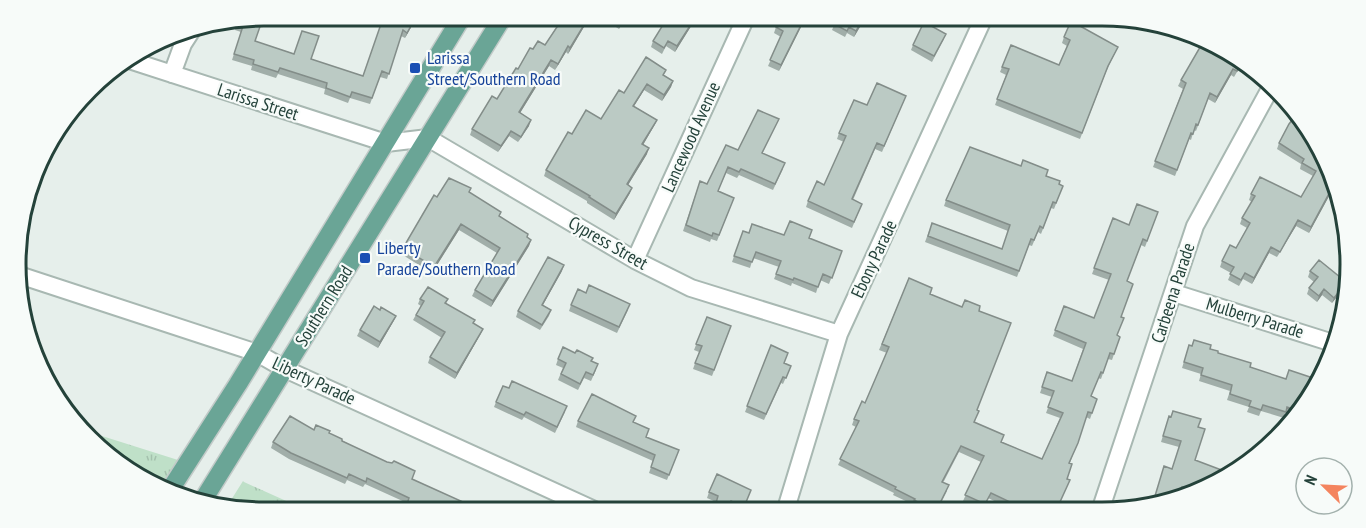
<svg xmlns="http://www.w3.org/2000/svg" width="1366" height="528" font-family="'PT Sans Narrow',sans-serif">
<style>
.grass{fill:url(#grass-tufts)}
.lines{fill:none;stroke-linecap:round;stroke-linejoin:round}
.minor-casing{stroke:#a8b8b2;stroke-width:20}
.major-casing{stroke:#c2cac8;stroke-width:21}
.minor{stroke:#fff;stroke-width:16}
.major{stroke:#6aa596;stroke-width:18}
.wall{fill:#a1aea9}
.shaded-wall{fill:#838d89}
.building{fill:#bbcac4;stroke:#838d89;stroke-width:1.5}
.transit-dot{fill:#1a4fb4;stroke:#f7fbf9;stroke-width:2}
.labels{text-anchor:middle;stroke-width:4.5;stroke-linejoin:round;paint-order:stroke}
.transit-label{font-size:18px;fill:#164399;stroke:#f7fbf9;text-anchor:start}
.street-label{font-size:18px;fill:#24423a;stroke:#f7fbf9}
.rim{fill:none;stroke:#24423a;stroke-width:3}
</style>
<defs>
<pattern id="grass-tufts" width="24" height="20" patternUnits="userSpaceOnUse" patternTransform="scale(1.5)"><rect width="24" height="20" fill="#bfe0c8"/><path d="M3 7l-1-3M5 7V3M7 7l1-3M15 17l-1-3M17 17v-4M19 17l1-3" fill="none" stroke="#a4c1ad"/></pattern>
</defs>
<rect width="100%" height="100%" fill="#e6efeb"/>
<path class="grass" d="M83,430L178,460L162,486L113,462Z
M243,481L244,482L313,513H264L226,508Z"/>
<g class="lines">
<g class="minor-casing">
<path id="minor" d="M129,60L386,143L428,138L635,260L691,288L839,334
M172,74L183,44L194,27
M635,260L747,15
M19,275L257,353L285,369L599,512
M1174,293L1336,344
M1100,511L1195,226L1271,87
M785,512L839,334L985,15"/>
</g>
<g class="major-casing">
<path id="major" d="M170,490L238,384L463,15
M200,505L504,15"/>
</g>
<use href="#minor" class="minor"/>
<use href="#major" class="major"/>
</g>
<path class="wall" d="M361,15H418L405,38L401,36L387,79L380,77L370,104L350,98L348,103L324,94L325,89L278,74L276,78L251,70L252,66L232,60L241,32L235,30L238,19L255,41L363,76L380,27Z
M591,15L568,54L566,52L555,70L549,66L520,113L529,126L518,142L509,136L498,152L470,135L472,129L497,99L533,49L545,45L557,26L554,23L556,18Z
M597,15H627L619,29Z
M698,15L675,52L666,46L662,54L651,47L653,41Z
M807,15L779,71L768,66L781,37L774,33L776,27Z
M834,15H867L854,37L847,33L845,37L832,30L835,23L832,21Z
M1165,23L1167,24L1198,39L1196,43Z
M1064,37L1118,47L1106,72L1080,139L995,105L1006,75L1000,72L1011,45L1059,65L1067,46L1062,43Z
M944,39L932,62L911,50L913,45Z
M1203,42L1243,62L1234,77L1231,75L1215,103L1208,99L1196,131L1194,130L1191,140L1189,139L1175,176L1153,167L1183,89L1178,86L1181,80Z
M664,75L673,81L671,87L662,101L644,90L634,106L657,120L654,126L643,145L647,154L628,185L630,193L614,220L587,203V201L544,176L546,170L572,134L601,119L624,93Z
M906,96L882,152L875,149L853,200L862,204L852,228L806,207L808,201L824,185L844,142L837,139L839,133L867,105Z
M1296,115L1334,187L1309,233L1296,226L1277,257L1269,253L1252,284L1243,279L1239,286L1228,280L1231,273L1220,267L1222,261L1236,248L1247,228L1240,224L1242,218L1252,202L1249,200L1251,194L1301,197L1313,176L1300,169L1301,164L1277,149L1279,143Z
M779,119L762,154L783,169L773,190L739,175L737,178L726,173L718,191L734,198L717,241L711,239L710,242L683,231L700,181L707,184L738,150Z
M1046,176L1063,186L1054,209L1051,208L1041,234L1038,232L1032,246L1029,245L1017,277L925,242L932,223L1002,249L1008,231L944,206L946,200Z
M471,188L469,192L531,240L529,246L491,307L472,296L475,290L497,253L459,230L432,273L401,254L403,248L437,197Z
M1158,212L1145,247L1141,245L1127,281L1121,317L1117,335L1120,337L1112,360L1108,359L1101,379L1098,378L1091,396L1097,399L1090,419L1086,417L1070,463L1067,479L1060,502L1059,511H1015L988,498L983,510L963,501L981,462L959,452L943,483L947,491L937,511H917V509L912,506V504L893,495L894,493L838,465L856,427L852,425L854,419L865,403L887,353L879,350L909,278L930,294L962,307L979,311L977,410L975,422L1002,442L1042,459L1060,418L1046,413L1052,397L1040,393L1047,372L1072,381L1083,349L1053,336L1064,306L1094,318L1109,280L1092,274L1113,218L1129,225Z
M743,231L749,233L809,238L842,251L829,284L820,280L816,293L792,283L791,286L774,279L779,267L753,258L750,268L732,262Z
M562,271L543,305L551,310L549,316L540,330L516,317L518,311Z
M1310,271L1346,282L1344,288L1332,303L1322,295L1317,302L1307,294L1309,288L1314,282L1308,277Z
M420,299H448L446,304L474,324L483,329L480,335L455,379L428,363L430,357L442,338L413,320L421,306L418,304Z
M571,305L628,310L617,333L569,311Z
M380,310L396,316L393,322L378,348L357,336L360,330Z
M707,317L731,326L712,376L693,369L699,352L694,350Z
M771,345L784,363L791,366L783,384L781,383L764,420L745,412Z
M1189,345L1210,349L1250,367L1309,402L1296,417L1285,413L1284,418L1261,411L1259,416L1247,412L1249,407L1227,400L1230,391L1199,381L1201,374L1182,368Z
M558,359L591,361L596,370L591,381L584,378L578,390L558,380L563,368L556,365Z
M496,402L565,412L555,433L524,417L522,420L494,407Z
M1169,416L1198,427L1195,460L1212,487L1187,495L1180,493L1172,469L1179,447L1161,442Z
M578,421L634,422L646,437L679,450L667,480L649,473L653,461L576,427Z
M314,430L329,433L412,479L485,512H500L418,513L405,507L407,503L365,484L363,487L347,480L345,484L289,459L271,448L273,442Z
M751,490L742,512H739L728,507L726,512H720L713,509L716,502L707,498L709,492Z"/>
<path class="shaded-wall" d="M417,15H418L405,38L407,33Z
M590,15H591L568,54L570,48Z
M626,15H627L619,29L621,23Z
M697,15H698L675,52L677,46Z
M806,15H807L779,71L781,65Z
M865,15H867L854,37L856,31Z
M568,46L566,52L555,70L558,64Z
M551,60L549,66L517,118L519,112Z
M1233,69L1231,75L1215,103L1217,97Z
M673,81L671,87L662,101L664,95Z
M647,84L644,90L631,111L633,106Z
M531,120L529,126L518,142L521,137Z
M657,120L654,126L640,150L642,144Z
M511,131L509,136L498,152L501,146Z
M649,148L647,154L625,190L627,184Z
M1333,186L1334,187L1309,233L1311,227Z
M632,188L630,193L614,220L616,214Z
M1298,220L1296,226L1277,257L1280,252Z
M461,224L459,230L432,273L434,267Z
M531,240L529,246L491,307L493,301Z
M1271,247L1269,253L1252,284L1254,278Z
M564,265L562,271L540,310L542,305Z
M1345,284L1344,288L1332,303L1334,298Z
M1324,289L1322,295L1317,302L1319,296Z
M396,316L393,322L378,348L380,342Z
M483,329L480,335L455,379L457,373Z"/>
<path class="building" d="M264,15L255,41L294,54L302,31L319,36L311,59L363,76L382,21L372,15H417L407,33L403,30L389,74L382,71L372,98L352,92L350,97L326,88L327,83L280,68L278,72L253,64L254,60L234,54L243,26L237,24L238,19Z
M557,15H590L570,48L568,46L558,64L551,60L519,112L531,120L521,137L511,131L501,146L472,129L492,96L497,99L516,68L518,69L530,48L533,49L538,41L545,45L561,21L556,18Z
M608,15H626L621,23Z
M669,15H697L677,46L668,41L664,48L653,41Z
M785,15H806L781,65L770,60L783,31L776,27Z
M834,15H865L856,31L849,27L847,31L834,24L838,17Z
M1071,21L1118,47L1108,66L1082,133L997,99L1009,69L1002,67L1011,45L1059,65L1070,40L1064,37Z
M924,22L946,34L934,56L913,45Z
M1203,42L1242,61L1237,71L1233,69L1217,97L1210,93L1198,125L1196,124L1193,134L1191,133L1177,170L1155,161L1186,83L1181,80Z
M646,57L666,70L663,75L673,81L664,95L647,84L633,106L657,120L642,144L649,148L627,184L632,188L616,214L589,197L590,196L546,170L568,132L572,134L586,110L601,119L619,90L624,93Z
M877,83L906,96L884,146L877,143L852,199L862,204L854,222L808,201L817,181L824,185L846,136L839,133L854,100L867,105Z
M758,110L779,119L762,153L785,163L775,184L741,169L739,172L728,167L718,191L734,198L719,235L713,233L712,236L686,225L700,181L707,184L726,145L738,150Z
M1296,115L1318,140L1333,186L1311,227L1298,220L1280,252L1271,247L1254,278L1245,273L1241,280L1230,274L1234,267L1222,261L1230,245L1236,248L1250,223L1242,218L1255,196L1251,194L1260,177L1301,197L1316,171L1302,163L1304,159L1279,143L1289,124Z
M970,147L1021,166L1023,160L1048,170L1046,176L1060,181L1059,184L1063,186L1056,203L1053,202L1043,228L1040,226L1034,240L1031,239L1019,271L928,236L932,223L1002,249L1010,225L946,200Z
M449,178L471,188L469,192L501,212L499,216L528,234L527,237L531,240L493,301L475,290L500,248L461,224L434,267L403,248L427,207L434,195L437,197Z
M1137,204L1158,212L1147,241L1143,239L1127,281L1133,284L1121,317L1124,318L1117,335L1120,337L1114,354L1110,353L1103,373L1101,372L1091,396L1097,399L1092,413L1088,412L1078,443L1069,463L1072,464L1067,479L1070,480L1060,502L1062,503L1059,511H1027V510L991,493L985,504L965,495L984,456L961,446L942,482L949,485L936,511H931L919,505L920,503L914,500L915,499L895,489L896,487L840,459L859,421L854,419L862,401L865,403L889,347L882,344L909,278L932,288L930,294L962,307L965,300L980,306L979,311L1011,323L977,410L979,411L974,422L1004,435L1001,442L1042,459L1063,413L1048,407L1054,391L1042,387L1047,372L1072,381L1086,343L1055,330L1064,306L1094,318L1111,274L1094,268L1113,218L1129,225Z
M790,221L812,230L809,238L842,251L832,278L823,274L818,287L794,278L793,280L776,274L781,261L756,252L752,262L734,256L743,231L749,233L752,224L784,235Z
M548,257L564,265L542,305L551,310L542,325L518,311Z
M1319,260L1346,282L1345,284L1334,298L1324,289L1319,296L1309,288L1318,277L1310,271Z
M589,285L630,304L619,327L571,305L578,289L586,293Z
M428,287L448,299L445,303L475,320L473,323L483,329L457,373L430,357L445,332L416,315L424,301L420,299Z
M374,306L380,310L381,307L396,316L380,342L360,330Z
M707,317L731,326L714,370L695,363L702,346L696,344Z
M1194,340L1211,345L1210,349L1218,351V353L1251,363L1250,367L1286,379L1289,370L1319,380L1309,402L1301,412L1287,407L1286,412L1263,405L1261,410L1249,406L1251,401L1230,394L1232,385L1201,375L1203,368L1184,362L1189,345L1192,346Z
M771,345L788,353L784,363L791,366L786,378L783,377L766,414L747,406Z
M563,347L575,353L577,350L593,358L591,361L598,364L593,375L586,372L580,384L561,374L566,363L558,359Z
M512,381L567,406L557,427L526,412L524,415L496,402L503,386L509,388Z
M592,394L636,416L633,422L649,429L646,437L679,450L669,475L651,467L655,455L578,421Z
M1173,411L1201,419L1198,427L1205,429L1195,460L1232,474L1212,487L1197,492L1182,487L1179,498L1152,506L1164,466L1172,469L1181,441L1163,436L1169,416L1171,417Z
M290,416L314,430L316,425L330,431L329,433L342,439V441L387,462L392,463L394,461L415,471L412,479L485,512L487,507L500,512L433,513L408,501L409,498L367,478L366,482L349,474L347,478L291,453L273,442Z
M717,474L751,490L744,507L731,501L727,508L716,503L718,496L709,492Z"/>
<g class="transit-dot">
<rect x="409" y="62" width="12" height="12" rx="3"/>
<rect x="359" y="252" width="12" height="12" rx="3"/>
</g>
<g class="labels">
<g class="transit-label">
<text x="427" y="64">Larissa<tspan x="427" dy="21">Street/Southern Road</tspan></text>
<text x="377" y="254">Liberty<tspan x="377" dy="21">Parade/Southern Road</tspan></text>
</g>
<g class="street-label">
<text transform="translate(258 102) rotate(18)" y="6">Larissa Street</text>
<text transform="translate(691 137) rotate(-66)" y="6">Lancewood Avenue</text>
<text transform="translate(608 243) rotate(30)" y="6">Cypress Street</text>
<text transform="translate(874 259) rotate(-65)" y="6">Ebony Parade</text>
<text transform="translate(1173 293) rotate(-72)" y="6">Carbeena Parade</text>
<text transform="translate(324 306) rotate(-58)" y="6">Southern Road</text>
<text transform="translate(1255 318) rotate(17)" y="6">Mulberry Parade</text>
<text transform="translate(314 381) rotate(25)" y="6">Liberty Parade</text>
</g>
</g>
<path d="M0 0H1366V528H0ZM264 26H1102A238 238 0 0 1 1340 264V264A238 238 0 0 1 1102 502H264A238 238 0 0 1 26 264V264A238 238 0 0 1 264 26Z" fill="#f7fbf9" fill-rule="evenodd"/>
<path class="rim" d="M264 26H1102A238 238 0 0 1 1340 264V264A238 238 0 0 1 1102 502H264A238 238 0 0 1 26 264V264A238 238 0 0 1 264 26Z"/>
<g transform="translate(1324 486) rotate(294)"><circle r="28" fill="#f7fbf9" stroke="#a3b1ad" stroke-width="1.5"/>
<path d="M0-4.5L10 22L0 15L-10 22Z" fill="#f4845f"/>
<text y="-9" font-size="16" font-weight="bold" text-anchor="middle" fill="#24423a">N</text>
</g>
</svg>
